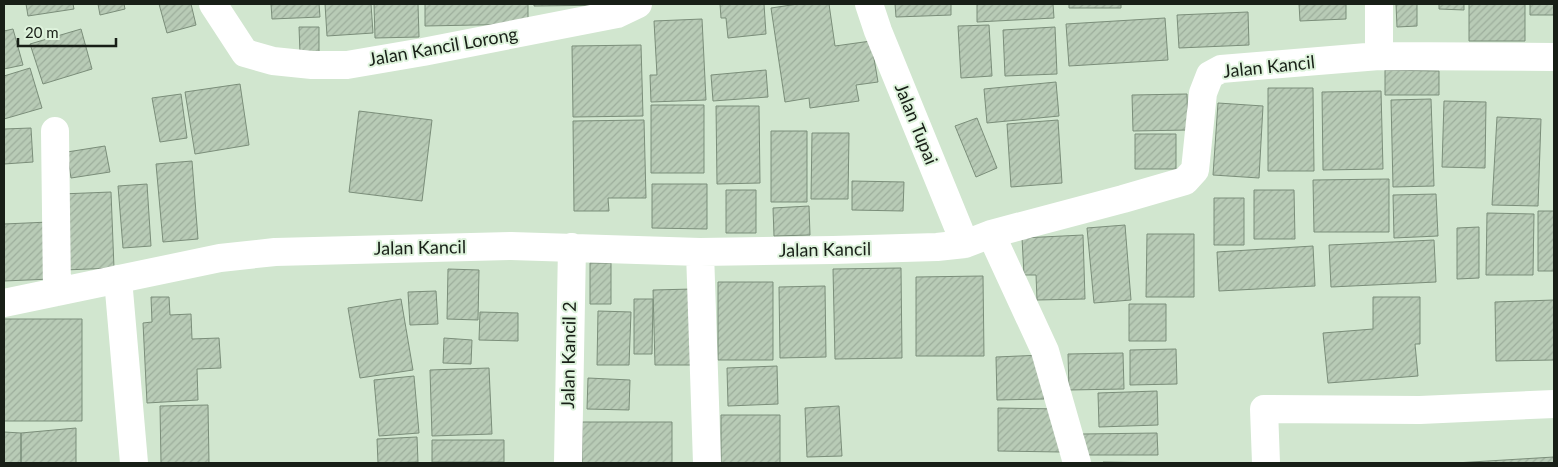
<svg xmlns="http://www.w3.org/2000/svg" width="1558" height="467" font-family="Lato,sans-serif">
<style>
.building{fill:url(#building-hatch);stroke:#7b8e7a}
.lines{fill:none;stroke-linecap:round;stroke-linejoin:round}
.street{stroke:#fff;stroke-width:28}
.labels{text-anchor:middle;stroke-width:4;stroke-linejoin:round;paint-order:stroke}
.street-label{font-size:18px;fill:#181f17;stroke:#def3dc}
</style>
<defs>
<pattern id="building-hatch" width="6" height="6" patternUnits="userSpaceOnUse" patternTransform="scale(1.25)"><rect width="6" height="6" fill="#b8cbb6"/><path d="M-1 1l2-2M0 6l6-6M5 7l2-2" fill="none" stroke="#9dae9c"/></pattern>
</defs>
<rect width="100%" height="100%" fill="#d1e6cf"/>
<path class="building" d="M26,4H73L74,9L28,16Z
M98,4H124L125,9L100,15Z
M159,4H191L196,25L167,33Z
M271,4H319L320,17L272,19Z
M325,4H371L373,33L327,36Z
M374,4H418L419,37L375,38Z
M425,4H528V24L425,26Z
M534,4H613V5L534,6Z
M720,4H764L766,34L728,38L726,18H721Z
M798,4H829L835,46L871,41L878,82L856,85L859,101L810,108L809,98L785,102L771,8Z
M895,4H951V15L896,17Z
M977,4H1053L1054,18L977,22Z
M1069,4H1121V8H1069Z
M1299,4H1346V19L1300,21Z
M1396,4H1417V26L1397,27Z
M1439,4H1464V10L1439,9Z
M1469,4H1525V41H1469Z
M1530,4H1554V15H1530Z
M1248,12L1249,45L1179,48L1177,15Z
M1165,18L1168,60L1069,66L1066,24Z
M702,19L706,100L651,102L650,75H657L654,21Z
M989,25L992,76L961,78L958,26Z
M299,27H319V52L300,53Z
M1055,27L1057,74L1005,76L1003,30Z
M13,29L23,65L4,69V31Z
M81,29L92,69L43,84L30,44Z
M641,45L643,116L573,117L572,46Z
M30,68L42,108L4,119V76Z
M766,70L768,97L713,101L711,75Z
M1385,70L1439,71V95H1385Z
M1056,82L1059,116L987,123L984,89Z
M240,84L249,145L195,154L185,92Z
M1268,88H1313L1314,171H1268Z
M1381,91L1383,169L1323,170L1322,92Z
M181,94L187,138L160,142L152,98Z
M1187,94L1188,130L1133,131L1132,95Z
M1431,99L1434,186L1393,187L1391,100Z
M1444,101L1486,102L1485,168L1442,167Z
M1218,103L1263,106L1259,178L1213,175Z
M651,105H704V173H651Z
M716,106H759L760,183L717,184Z
M359,111L432,120L422,201L349,192Z
M1497,117L1541,119L1538,206L1492,205Z
M977,118L997,168L976,177L955,126Z
M644,120L646,198H608L609,211H574L573,121Z
M1058,120L1062,183L1011,187L1007,124Z
M31,128L33,162L4,164V129Z
M771,131H807V202H771Z
M812,133H849L848,199H811Z
M1135,134H1176V169H1135Z
M105,146L110,172L71,178L67,152Z
M192,161L198,239L163,242L156,164Z
M1389,179V232H1314L1313,180Z
M852,181L904,182L903,211L852,210Z
M147,184L151,246L123,248L118,186Z
M652,184H707V229L652,228Z
M726,190H756V233H726Z
M1254,190H1294L1295,239H1254Z
M111,192L114,268L64,270L61,194Z
M1436,194L1438,236L1394,238L1393,195Z
M1214,198H1244V245H1214Z
M809,206L810,235L774,236L773,208Z
M1538,211H1554V271H1538Z
M1487,213L1534,214L1533,275H1486Z
M49,222L51,279L4,281V224Z
M1125,225L1131,300L1094,303L1087,228Z
M1479,227V278L1457,279V228Z
M1147,234H1194V297H1146Z
M1083,235L1085,299L1037,300L1036,275H1024L1022,238Z
M1434,240L1436,282L1331,287L1329,245Z
M1313,246L1315,286L1219,291L1217,252Z
M590,263H611V304H590Z
M901,268L902,358L835,359L833,269Z
M448,269L479,270L478,320L447,319Z
M983,276L984,356H916V277Z
M718,282H773V360H718Z
M825,286L826,357L780,358L779,287Z
M693,289L694,365H655L653,290Z
M436,291L438,324L410,325L408,292Z
M151,297H169L170,315L191,314L192,339L219,338L221,368L197,369L198,400L147,403L143,323L152,322Z
M1373,297H1420V344H1415L1418,376L1328,383L1323,333L1373,329Z
M401,299L413,370L360,378L348,308Z
M634,299H653L652,354H634Z
M1554,300V360L1496,361L1495,302Z
M1129,304H1166V341H1129Z
M598,311L631,312L629,365H597Z
M480,312L518,313V341L479,340Z
M4,319H82V421H4Z
M444,338L472,340L471,364L443,363Z
M1176,349L1177,384L1130,385V350Z
M1123,353L1124,389L1069,390L1068,354Z
M1043,355L1044,399L997,400L996,357Z
M777,366L778,404L728,406L727,368Z
M489,368L492,434L432,436L430,370Z
M414,376L419,433L379,436L374,380Z
M588,378L630,380L629,410L587,409Z
M1157,391L1158,425L1099,427L1098,393Z
M208,405L209,463H161L160,406Z
M839,406L842,456L807,457L805,408Z
M998,408L1061,409L1060,452L998,451Z
M721,415H780V463H721Z
M582,422H672V463H582Z
M76,428V463H21V433Z
M4,432L21,433V463H4Z
M1157,433L1158,455H1084L1083,434Z
M417,437L418,462L378,463L377,439Z
M432,440H504V462H432Z
M1554,457V463H1455Z
M1103,462L1163,463H1103Z"/>
<g class="lines">
<path class="street" d="M213,4L245,53L273,61L312,65H347L423,52L617,14L638,4
M869,4L878,31L965,244
M1379,4V56
M55,131L57,292
M991,234L1045,351L1077,463
M700,252L707,463
M118,279L134,463
M4,303L220,258L275,252L511,246L700,252L833,250L937,247L965,244L991,234L1123,199L1185,181L1195,170L1203,93L1210,75L1221,69L1379,56L1554,57
M568,463L572,247
M1266,463L1264,409L1420,410L1554,404"/>
</g>
<g class="labels">
<g class="street-label">
<text transform="translate(443 47) rotate(-10)" y="6">Jalan Kancil Lorong</text>
<text transform="translate(1269 67) rotate(-6)" y="6">Jalan Kancil</text>
<text transform="translate(916 124) rotate(68)" y="6">Jalan Tupai</text>
<text transform="translate(420 248) rotate(-1)" y="6">Jalan Kancil</text>
<text transform="translate(825 250) rotate(-1)" y="6">Jalan Kancil</text>
<text transform="translate(569 355) rotate(-89)" y="6">Jalan Kancil 2</text>
</g>
</g>
<rect width="1558" height="467" fill="none" stroke="#181f17" stroke-width="10"/>
<path d="M18 38v8h98v-8" fill="none" stroke="#181f17" stroke-width="2.5"/>
<text x="25" y="38" font-size="15" fill="#181f17" stroke="#def3dc" stroke-width="4" paint-order="stroke">20 m</text>
</svg>
